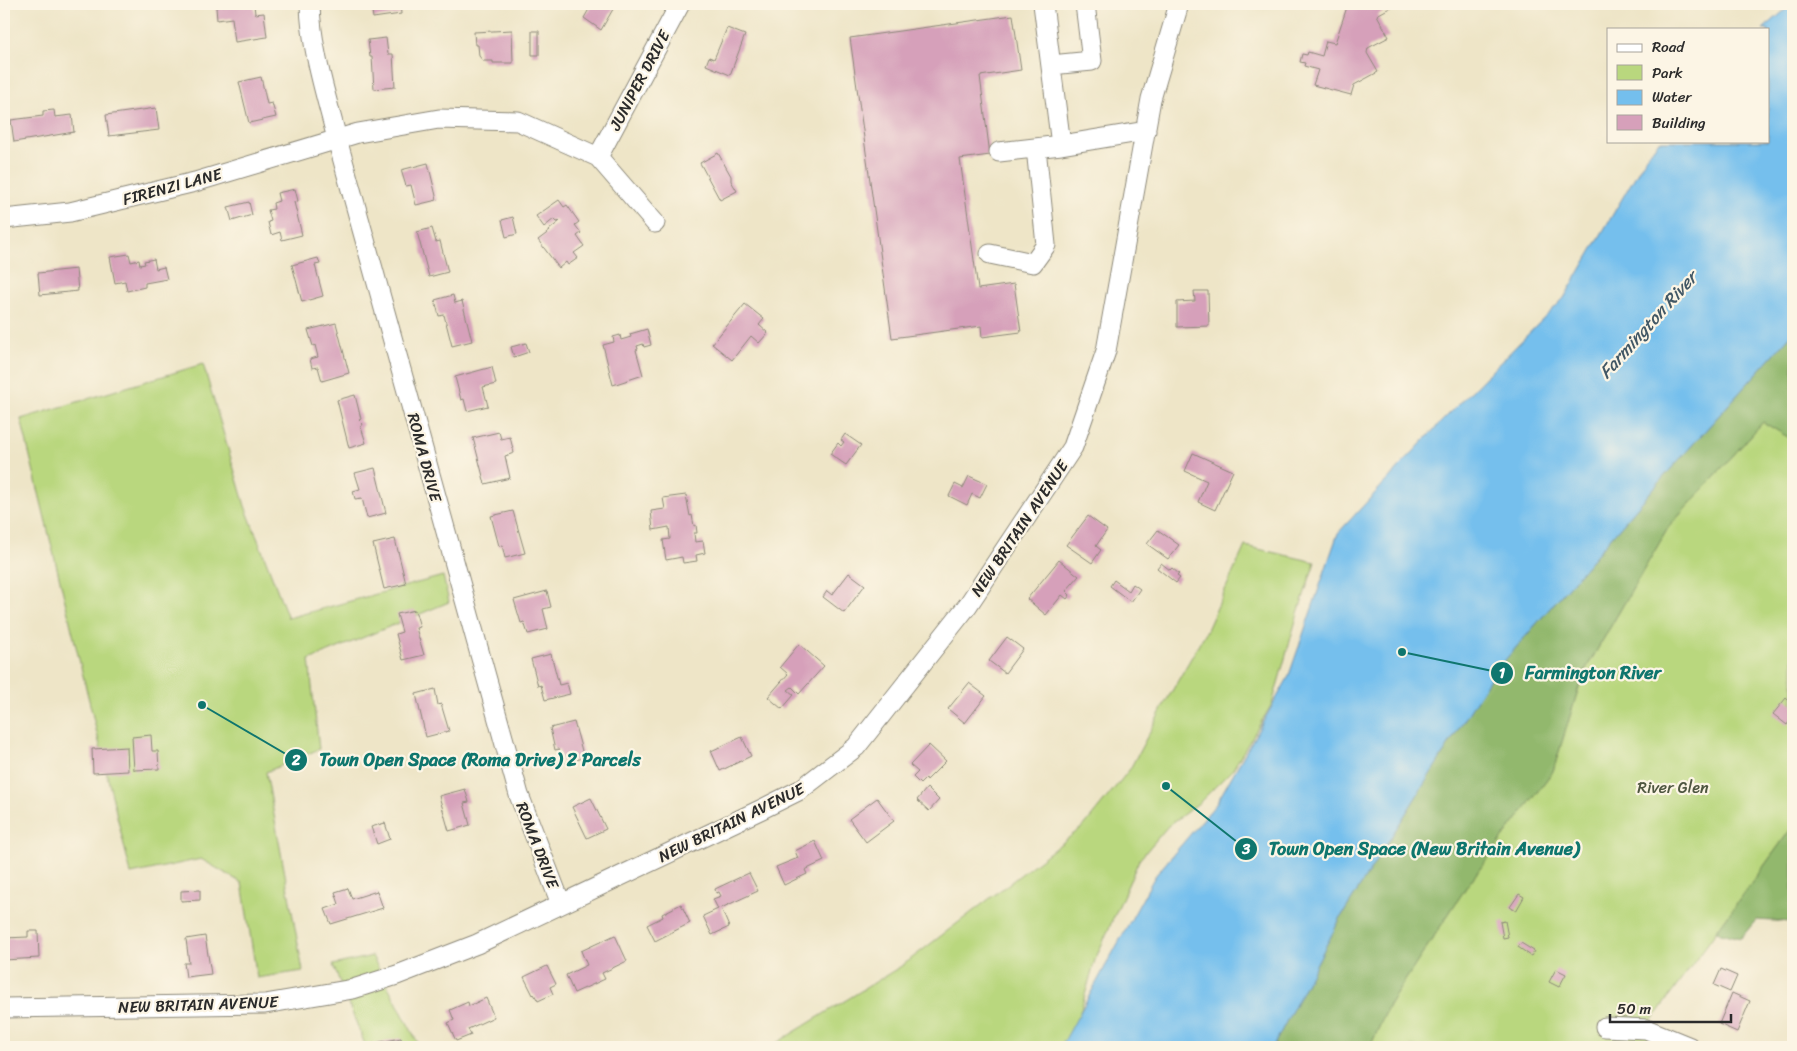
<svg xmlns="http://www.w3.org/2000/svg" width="1797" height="1051" font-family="Sriracha,sans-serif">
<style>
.green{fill:#b9d77e;stroke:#728154}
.forest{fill:#92b86d;stroke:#5e724c}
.water{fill:#74bfed;stroke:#50758c}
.building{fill:#d6a0ba}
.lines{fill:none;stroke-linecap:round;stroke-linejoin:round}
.minor-casing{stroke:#8c8879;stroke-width:21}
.minor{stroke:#fff;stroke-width:19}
.labels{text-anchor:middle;stroke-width:4.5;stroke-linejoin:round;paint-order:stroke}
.street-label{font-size:16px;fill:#2b2b2b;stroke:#fcf5e5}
.park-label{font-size:16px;fill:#4e5640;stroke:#fcf5e5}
.water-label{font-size:18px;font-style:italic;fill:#415765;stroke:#fcf5e5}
.leader{fill:none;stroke:#0f766e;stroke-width:2}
.callout-dot{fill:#0f766e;stroke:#fcf5e5;stroke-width:2}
.mark-label{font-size:15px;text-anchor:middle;font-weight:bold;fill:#fff}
.callout-label{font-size:18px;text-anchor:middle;font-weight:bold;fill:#0f766e;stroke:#fcf5e5;stroke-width:4.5;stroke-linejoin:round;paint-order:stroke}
</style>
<rect width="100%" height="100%" fill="#fcf5e5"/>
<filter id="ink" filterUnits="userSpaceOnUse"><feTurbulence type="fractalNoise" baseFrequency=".02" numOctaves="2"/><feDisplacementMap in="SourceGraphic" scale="10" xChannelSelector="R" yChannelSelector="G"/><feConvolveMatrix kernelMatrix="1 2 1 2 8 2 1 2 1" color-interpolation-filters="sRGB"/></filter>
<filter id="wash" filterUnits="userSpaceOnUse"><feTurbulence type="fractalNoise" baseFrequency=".0096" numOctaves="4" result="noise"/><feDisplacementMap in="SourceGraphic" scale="20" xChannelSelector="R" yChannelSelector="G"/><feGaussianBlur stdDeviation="1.12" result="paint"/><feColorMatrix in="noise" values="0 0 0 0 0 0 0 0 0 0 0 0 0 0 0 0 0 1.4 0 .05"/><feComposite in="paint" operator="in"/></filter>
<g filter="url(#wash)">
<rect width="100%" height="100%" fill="#eee5c7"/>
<path class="green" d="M203,364L245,506L288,618L443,576L449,602L309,660L319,749L266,772L303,971L257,978L242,883L201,859L131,874L21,419Z
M1763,422L1790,438L1793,436V826L1650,1023L1667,1047H1370L1389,1005L1467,886L1553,771L1583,674L1668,528Z
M1245,546L1315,562L1298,613L1272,704L1233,769L1200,802L1168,826L1139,860L1095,960L1070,1047H770L903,965L1084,826L1130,769L1164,705L1206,632Z
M372,956L420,1047H366L333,965Z"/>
<path class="forest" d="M1793,333V436L1791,439L1763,422L1668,528L1583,674L1553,771L1467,886L1389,1005L1370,1047H1273L1341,917L1493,674L1659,482Z
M1793,826V924L1792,922L1756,920L1741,938L1716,932Z"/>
<path class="water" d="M1792,4L1793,333L1659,482L1493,674L1341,917L1273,1047H1061L1155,876L1216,804L1288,678L1338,533L1441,422L1564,298L1647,156L1659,141H1768V29H1763Z"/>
<g id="blocks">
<path class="building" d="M234,4H254L255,14L264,13L267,37L235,42L232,18L217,20L216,7Z
M371,4H400L401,14L373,18Z
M592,4H616L601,30L584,18Z
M1348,4H1397L1377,15L1389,37L1368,48L1367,53L1378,72L1354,85L1351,95L1313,85L1318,70L1304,66L1305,63L1300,62L1302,54L1307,55L1308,52L1322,56L1326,41L1335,43Z
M1013,15L1021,70L980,76L990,155L960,159L978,289L1014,284L1021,332L982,337L981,326L892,338L850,38Z
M727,28L745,35L730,75L706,65L709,57L714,59Z
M512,30L513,63H493V61H483L479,56L478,45H475L474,32Z
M532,31H539V55H532Z
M386,38L388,54H393L395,87L374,89L372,57H370L368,40Z
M261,77L267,104L272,103L276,117L249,123L239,82Z
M156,108L159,130L109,136L106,115Z
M54,110L55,117L72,115L74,132L14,142L11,120L43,116V111Z
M718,153L731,176V181L737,191L720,200L700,163Z
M428,163L437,200L416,205L411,185L406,186L401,170Z
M295,189L298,201L294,202L302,235L282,240L280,232L271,235L268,222L271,221L268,210L274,209L273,203L279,201L277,193Z
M559,200L564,207L567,205L579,222L575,225L581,233L577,236L584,246L574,253L578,258L568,265L566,262L559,268L538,240L550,231L549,230L560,221L557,222L554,219L544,227L536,216Z
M249,202L252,215L232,221L228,207Z
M513,217L517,234L506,237L502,220Z
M432,228L436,242L440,241L448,272L429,277L417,232Z
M129,254L131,262L139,260L140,265L145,264L144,261L154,259L156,269L164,267L167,279L145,283V287L127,291L125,281L115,283L110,257Z
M318,258L320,264L315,265L323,296L302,302L292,265Z
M76,269L78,291L40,295L38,273Z
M1194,291H1208L1209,326L1177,327V302L1195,301Z
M453,295L455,303L462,301L472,341L452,346L444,315L439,316L435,300Z
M745,304L764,319L759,325L768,333L759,343L751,336L732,360L712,344Z
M336,323L349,373L322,381L318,367L312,368L310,359L318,357L315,345L313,346L308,330Z
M647,329L651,345L644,347L643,344L637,346L638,349L636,350L643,375L613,385L603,345L614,342L613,337L620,335L621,340L631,337L630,334Z
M526,343L529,352L514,357L511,347Z
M492,367L496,384L483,387L488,406L467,411L464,399L461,400L455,377Z
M355,395L361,419L359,420L363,424L361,427L366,443L349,448L337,400Z
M499,432L501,439L510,437L514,453L505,456L510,478L485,484L473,438Z
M845,434L861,445L846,465L830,454L838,443L841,446L844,442L841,440Z
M1193,453L1233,471L1215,510L1198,502L1207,481L1185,471Z
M375,468L386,513L367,518L362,498L355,499L353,491L360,489L355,473Z
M969,476L987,484L980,498L972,494L967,505L949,496L955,484L963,488Z
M686,495L690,516L692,515L694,526L696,525L697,533H694L695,542L703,541L705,553L696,555L697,561L683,563L682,557L666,560L663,540L670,539L669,527L653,530L651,511L665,509L663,498Z
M513,511L525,553L505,558L502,545L499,546L491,516Z
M1088,516L1107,530L1096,546L1101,550L1092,563L1066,545Z
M1158,530L1179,545L1168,559L1147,544Z
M395,539L406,584L384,589L373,544Z
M1059,560L1079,576L1066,591L1070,595L1067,599L1062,595L1046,615L1027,599Z
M1161,563L1170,570L1172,568L1179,574L1177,576L1180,578L1176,583L1157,568Z
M849,573L865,585L844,613L823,597L827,591L832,595Z
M1114,580L1129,591L1133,584L1140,589L1131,602L1110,586Z
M547,591L551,607L543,609L548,629L528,634L524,622L521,623L514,600Z
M415,610L420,627L416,628L424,655L403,660L396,634L402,632L397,614Z
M1007,637L1023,649L1005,673L989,661Z
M799,644L824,666L799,694L792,687L788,690L794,695L782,709L768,697L788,674L780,667Z
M551,654L559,685L567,683L570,694L545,700L541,685L538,686L531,659Z
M969,683L986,696L965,723L948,709Z
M435,689L438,705L441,704L449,731L426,737L416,694Z
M1786,698L1793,704V716L1787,725L1773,714Z
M574,722L584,758L562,763L559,749L555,750L550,728Z
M151,735L152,751H158L159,769L134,770L132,737Z
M742,737L751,756L720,771L711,751Z
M929,745L946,761L927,780L926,778L920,784L913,777L918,772L910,765Z
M127,747L128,771L93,773L92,749Z
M927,788L939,800L929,811L917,800Z
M465,789L469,802L464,803L470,825L449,831L439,796Z
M591,798L606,829L587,838L572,807Z
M877,798L894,821L866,842L849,819Z
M385,823L390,839L377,844L371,827Z
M815,841L824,861L805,870L807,874L784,885L776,867L798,858L795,851Z
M749,873L758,891L721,908L729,927L712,935L703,916L718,909L713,899L721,896L719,892L716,893L715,889Z
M348,888L352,899L377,891L383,908L331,924L325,909L339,904L335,892Z
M200,890V900L181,901V891Z
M1519,894L1524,897L1516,911L1510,907Z
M681,904L690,923L655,941L647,925L663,917L662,914Z
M1505,921L1508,937L1503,938L1500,922Z
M28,931H38L39,958L4,960V938L28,937Z
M615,935L627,961L602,973L605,979L574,993L566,975L587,965L581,951Z
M205,936L211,974L186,977L184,963H189L186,939Z
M1521,943L1534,951L1531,956L1518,947Z
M547,966L556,984L550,987L553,994L538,1001L534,994L533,995L524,977Z
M1556,969L1566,974L1559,987L1549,982Z
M1721,969L1737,976L1730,992L1714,985Z
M1732,993L1750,1001L1737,1032L1719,1024Z
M486,998L494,1017L468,1029L471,1035L456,1041L448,1023L454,1020L450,1010L468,1002L469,1006Z
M401,1038L403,1047H365V1045Z"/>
</g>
</g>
<g filter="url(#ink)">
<use href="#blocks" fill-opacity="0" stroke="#8c8879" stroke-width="1"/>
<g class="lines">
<g class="minor-casing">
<path id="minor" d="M310,4C311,49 326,95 337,139L519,795L561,904
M1043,4L1061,145
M1051,65L1092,61L1085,4
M999,152L1061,145L1146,131
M598,157L680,4
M4,219L70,212L195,182L358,133L439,119L518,121L598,157L655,223
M990,254L1033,263L1046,245L1036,148
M4,1008L265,1004L353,989L397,975L477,944L762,809L800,790L856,747L968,605L1073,447L1106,351L1151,99L1179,4
M1605,1027L1646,1029L1690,1047"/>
</g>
<use href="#minor" class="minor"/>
</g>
</g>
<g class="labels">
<g class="street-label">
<text transform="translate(639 80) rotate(-62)" y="6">JUNIPER DRIVE</text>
<text transform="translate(172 186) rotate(-15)" y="6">FIRENZI LANE</text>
<text transform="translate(425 457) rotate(75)" y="6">ROMA DRIVE</text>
<text transform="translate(1019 528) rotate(-56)" y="6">NEW BRITAIN AVENUE</text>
<text transform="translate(731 822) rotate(-26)" y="6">NEW BRITAIN AVENUE</text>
<text transform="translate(538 845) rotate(69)" y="6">ROMA DRIVE</text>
<text transform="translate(198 1004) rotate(-2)" y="6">NEW BRITAIN AVENUE</text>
</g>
<g class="park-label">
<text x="1673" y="793">River Glen</text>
</g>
<g class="water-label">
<text transform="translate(1648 325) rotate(-48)" y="6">Farmington River</text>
</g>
</g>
<path class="leader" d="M1402 652L1502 673M202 705L296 760M1166 786L1246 849"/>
<g class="callout-dot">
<circle cx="1402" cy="652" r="5"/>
<circle cx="202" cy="705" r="5"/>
<circle cx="1166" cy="786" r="5"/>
<circle cx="1502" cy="673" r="12"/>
<circle cx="296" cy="760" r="12"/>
<circle cx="1246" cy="849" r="12"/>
</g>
<g class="mark-label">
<text x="1502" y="678">1</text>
<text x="296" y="765">2</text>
<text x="1246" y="854">3</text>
</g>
<g class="callout-label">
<text x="1593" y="679">Farmington River</text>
<text x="480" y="766">Town Open Space (Roma Drive) 2 Parcels</text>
<text x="1424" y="855">Town Open Space (New Britain Avenue)</text>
</g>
<rect width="1797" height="1051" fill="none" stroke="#fcf5e5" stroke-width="20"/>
<rect x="1607" y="28" width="162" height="115" fill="#fcf5e5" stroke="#a8a49b"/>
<rect x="1617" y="44" width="25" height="8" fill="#ffffff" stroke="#a8a49b"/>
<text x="1652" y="52" font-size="15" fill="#2b2b2b">Road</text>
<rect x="1617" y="65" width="25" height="15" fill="#b9d77e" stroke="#a8a49b"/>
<text x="1652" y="78" font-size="15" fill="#2b2b2b">Park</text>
<rect x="1617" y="90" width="25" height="15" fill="#74bfed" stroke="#a8a49b"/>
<text x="1652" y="102" font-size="15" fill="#2b2b2b">Water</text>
<rect x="1617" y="115" width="25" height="15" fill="#d6a0ba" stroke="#a8a49b"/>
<text x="1652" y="128" font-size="15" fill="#2b2b2b">Building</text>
<path d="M1610 1014v8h121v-8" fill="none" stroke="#2b2b2b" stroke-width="2.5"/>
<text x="1617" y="1014" font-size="15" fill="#2b2b2b" stroke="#fcf5e5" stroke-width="4" paint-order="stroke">50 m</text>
</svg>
